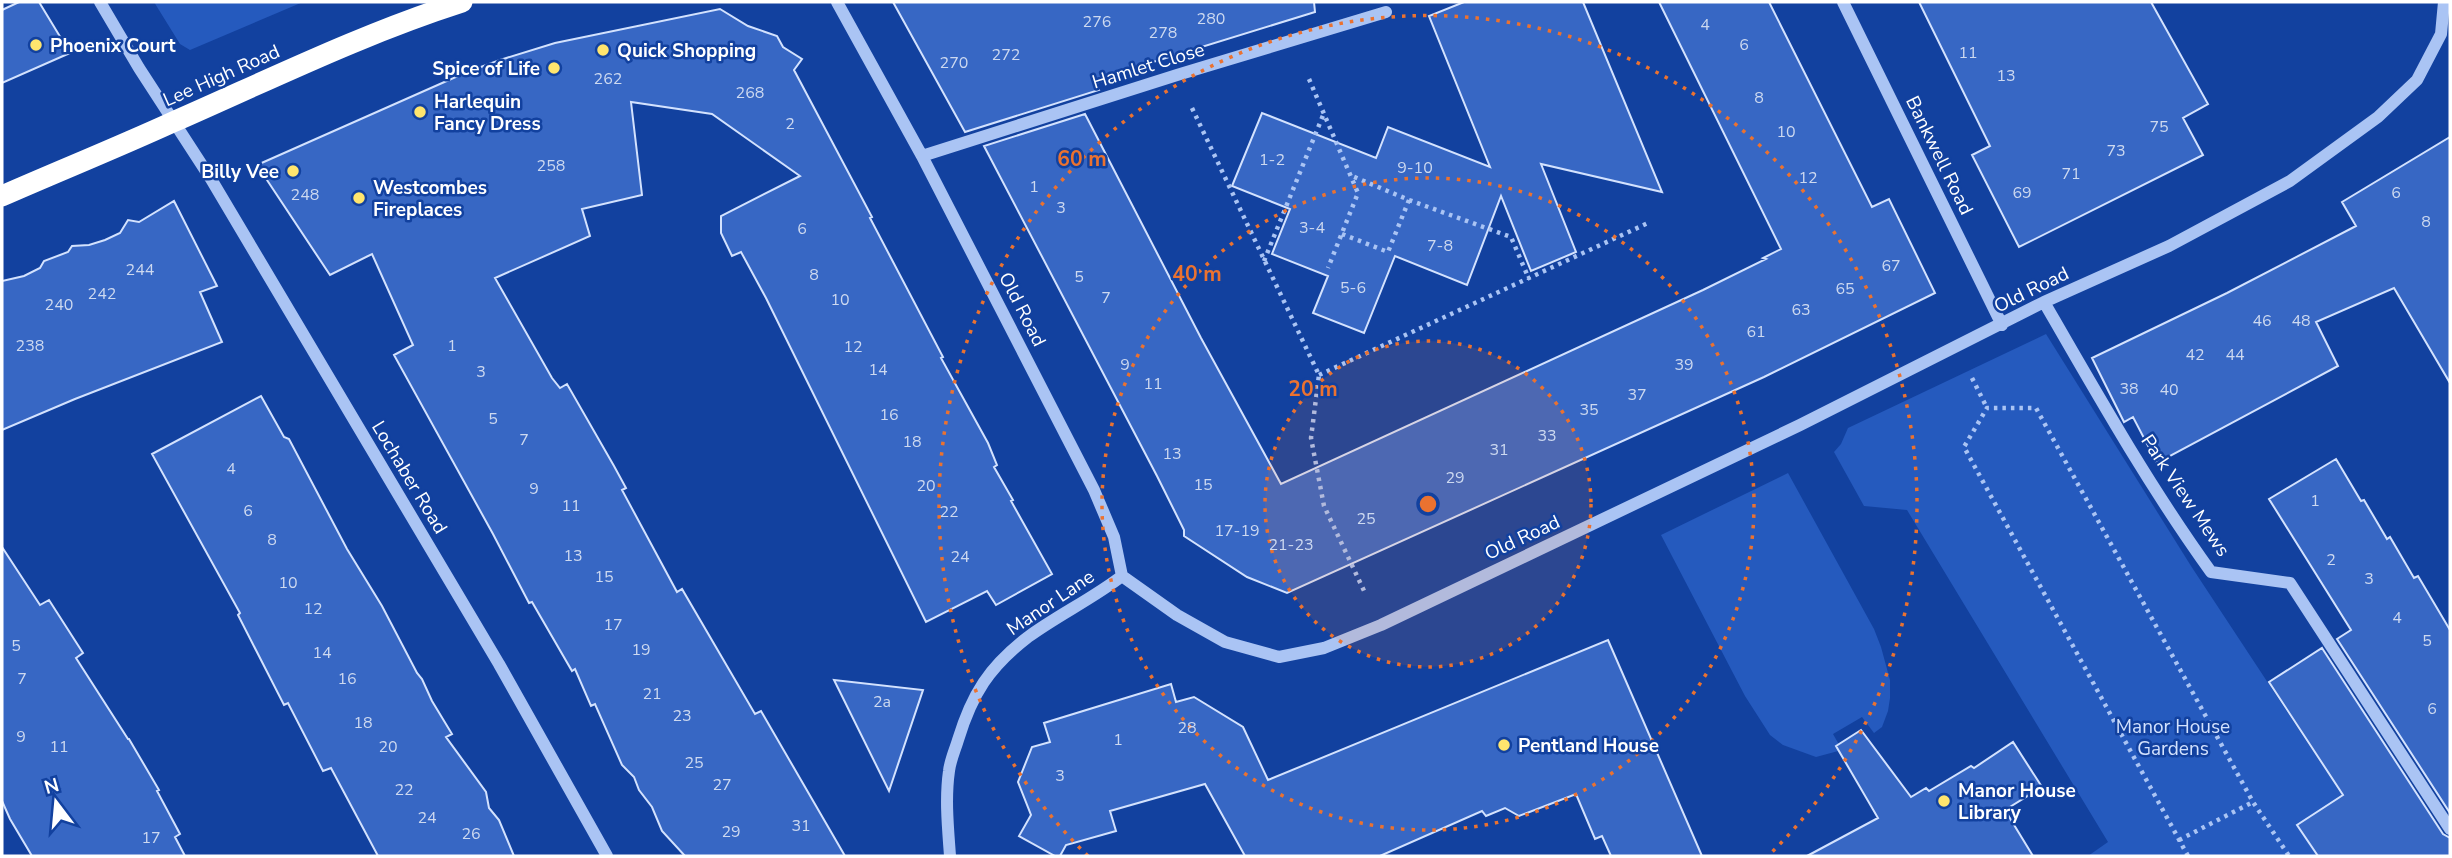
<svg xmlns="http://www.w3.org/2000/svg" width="2452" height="858" font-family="'Nunito Sans',sans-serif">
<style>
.green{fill:#255abe}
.building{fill:#3767c4;stroke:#d3e2fe;stroke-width:2}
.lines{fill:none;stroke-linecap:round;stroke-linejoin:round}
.path{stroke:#aac4f4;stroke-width:4.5;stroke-dasharray:3.5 5;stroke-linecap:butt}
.minor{stroke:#aac4f4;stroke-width:12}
.highway{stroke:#fff;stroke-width:21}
.ring{fill:none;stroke:#eb7230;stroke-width:3.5;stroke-dasharray:3.5 7}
.poi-dot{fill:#ffe56e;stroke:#12419f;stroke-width:2.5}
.labels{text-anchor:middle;stroke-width:5;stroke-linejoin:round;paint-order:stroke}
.number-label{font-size:16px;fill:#cdd9f0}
.poi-label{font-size:19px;font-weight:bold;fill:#fff;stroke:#12419f;text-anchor:start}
.street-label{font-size:19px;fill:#fff;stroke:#12419f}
.park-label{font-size:19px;fill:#d3e2fe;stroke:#12419f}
.centre{fill:#eb7230;stroke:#12419f;stroke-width:3.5}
.ring-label{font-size:21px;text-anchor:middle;font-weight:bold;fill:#eb7230;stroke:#12419f;stroke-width:5;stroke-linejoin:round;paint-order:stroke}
</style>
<rect width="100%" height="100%" fill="#12419f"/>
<path class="green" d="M154,2H303L190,50L180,44Z
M2046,334L2191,566L2382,856H2088L2108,842L1907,510L1864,506L1834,452L1841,444L1848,428Z
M1788,473L1874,629L1881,647L1890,680V698L1888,711L1882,727L1874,733L1862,717L1833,734L1842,750L1816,757L1783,745L1770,735L1745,696L1661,535Z"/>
<path class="building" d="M19,2H39L70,53L2,83V10Z
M893,2H1314L1315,12L1140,66L1144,68L1096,83L1099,90L965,132Z
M1464,2H1583L1662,192L1541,164L1576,252L1531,271L1501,196L1467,285L1395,256L1364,333L1313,313L1328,276L1272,254L1290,209L1232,186L1262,113L1376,158L1388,127L1490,167L1429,16Z
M1659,2H1769L1872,207L1889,199L1935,293L1764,377L1287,593L1247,577L1184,536V530L1157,476L984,146L1085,114L1201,338L1281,484L1703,290L1766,259L1763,258L1781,249Z
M1919,2H2151L2208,104L2183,118L2203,155L2019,247L1972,155L1990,146Z
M720,9L748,26L777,36L783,47L802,59L794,70L872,217L870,218L943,357L941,358L988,443L997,465L994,467L1013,500L1011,501L1052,574L996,605L987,591L926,622L766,298L741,252L732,256L721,233V216L800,176L712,114L631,102L642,195L582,209L590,236L495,278L552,378L560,388L567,384L614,466L626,488L622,490L677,592L682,589L755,714L761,711L845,856H685L662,831L652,807L639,790L634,777L622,765L595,704L591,706L575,669L572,671L532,602L529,603L493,534L394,355L413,345L372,254L330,275L257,165L467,72L500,60L555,43Z
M2450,137V383L2394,288L2316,322L2338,366L2157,463L2133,417L2124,422L2092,358L2227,293L2356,226L2342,202Z
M174,201L217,286L200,292L222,342L75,399L2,430V281L24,276L40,268L44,261L68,252L72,246L89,245L105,240L120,233L128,220L139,222Z
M261,396L284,437L289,439L347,549L382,606L417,673L422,679L432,701L452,734L446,737L486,792L489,808L499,820L514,856H378L331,768L323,771L288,703L284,705L238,615L240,613L152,454Z
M2336,459L2361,501L2364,500L2387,539L2390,537L2414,578L2418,576L2450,630V813L2337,639L2351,630L2269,499Z
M2,547L40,605L49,600L83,653L76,658L128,739H129L159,790L157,791L180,834L175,837L185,856H32L10,819L2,801Z
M1608,640L1702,856H1611L1602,836L1595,839L1576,794L1519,816L1505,808L1486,816L1482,811L1380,856H1245L1205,784L1110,811L1116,831L1066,845L1060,856H1055L1019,836L1031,815L1018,782L1032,747L1050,742L1044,723L1171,684L1176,702L1194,697L1243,727L1268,780Z
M2322,648L2443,834L2450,838V856H2318L2297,825L2343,795L2269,682Z
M834,680L923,690L889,791Z
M1861,730L1911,797L1926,788L1929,791L1971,766L1974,768L2013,742L2042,787L2005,810L2033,856H1807L1878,818L1836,746Z"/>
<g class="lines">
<path class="path" d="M1309,79L1358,193L1328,268
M1192,108L1319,375L1311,438L1324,506L1366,595
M1409,200L1511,237L1529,279
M1342,234L1388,252L1409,200L1352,176
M1264,261L1324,113
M1319,375L1648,223
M1972,378L1987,408
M2179,840L2253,802
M2188,856L1964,447L1987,408H2036L2253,802L2289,856"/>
<path class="minor" d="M100,2L139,68L211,179L499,664L607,856
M837,2L922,156L1094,490L1114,537L1122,576L1177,615L1225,642L1279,657L1324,648L1381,625L1800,425L2044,302L2169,246L2290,181L2378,117L2417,80L2441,34L2444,2
M1843,2L2002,325
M922,156L1177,75L1386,12
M2044,302C2097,394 2149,486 2211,572L2290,583L2450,829
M950,856C948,828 945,799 949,771C950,761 955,750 958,740C972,694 989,667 1028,637C1058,615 1092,599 1122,576"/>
<path class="highway" d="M2,196C59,171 116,148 173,122C269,80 362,34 462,2"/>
</g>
<circle cx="1428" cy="504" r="163" fill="#eb7230" fill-opacity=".12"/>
<g class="ring">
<circle cx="1428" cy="504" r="163"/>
<circle cx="1428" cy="504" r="326"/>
<path d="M1088 856A489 489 0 1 1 1768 856"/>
</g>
<g class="poi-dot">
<circle cx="36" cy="45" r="7"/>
<circle cx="603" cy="50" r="7"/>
<circle cx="554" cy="68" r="7"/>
<circle cx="420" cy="112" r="7"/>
<circle cx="293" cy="171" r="7"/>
<circle cx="359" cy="198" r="7"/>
<circle cx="1504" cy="745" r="7"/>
<circle cx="1944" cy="801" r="7"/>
</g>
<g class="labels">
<g class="number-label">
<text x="1211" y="24">280</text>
<text x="1097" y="27">276</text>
<text x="1705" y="30">4</text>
<text x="1163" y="38">278</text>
<text x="1744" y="50">6</text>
<text x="1968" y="58">11</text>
<text x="1006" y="60">272</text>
<text x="954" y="68">270</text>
<text x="2006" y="81">13</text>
<text x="608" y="84">262</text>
<text x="750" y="98">268</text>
<text x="1759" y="103">8</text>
<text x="790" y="129">2</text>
<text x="2159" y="132">75</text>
<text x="1786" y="137">10</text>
<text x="2116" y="156">73</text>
<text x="1272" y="165">1-2</text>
<text x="551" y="171">258</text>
<text x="1415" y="173">9-10</text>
<text x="2071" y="179">71</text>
<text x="1808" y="183">12</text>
<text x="1034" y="192">1</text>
<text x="2022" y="198">69</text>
<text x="2396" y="198">6</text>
<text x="305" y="200">248</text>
<text x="1061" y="213">3</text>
<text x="2426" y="227">8</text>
<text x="1312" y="233">3-4</text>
<text x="802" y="234">6</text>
<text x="1440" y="251">7-8</text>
<text x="1891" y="271">67</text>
<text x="140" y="275">244</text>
<text x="814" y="280">8</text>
<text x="1079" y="282">5</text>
<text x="1353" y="293">5-6</text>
<text x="1845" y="294">65</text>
<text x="102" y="299">242</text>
<text x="1106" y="303">7</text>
<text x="840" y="305">10</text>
<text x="59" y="310">240</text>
<text x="1801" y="315">63</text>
<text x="2262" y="326">46</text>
<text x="2301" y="326">48</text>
<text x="1756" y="337">61</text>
<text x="30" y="351">238</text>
<text x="452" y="351">1</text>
<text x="853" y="352">12</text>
<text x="2195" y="360">42</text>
<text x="2235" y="360">44</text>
<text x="1125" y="370">9</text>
<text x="1684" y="370">39</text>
<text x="878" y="375">14</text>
<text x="481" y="377">3</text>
<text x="1153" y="389">11</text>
<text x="2129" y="394">38</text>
<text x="2169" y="395">40</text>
<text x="1637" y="400">37</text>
<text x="1589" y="415">35</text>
<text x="889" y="420">16</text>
<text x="493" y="424">5</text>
<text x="1547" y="441">33</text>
<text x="524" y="445">7</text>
<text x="912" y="447">18</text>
<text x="1499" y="455">31</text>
<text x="1172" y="459">13</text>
<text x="231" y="474">4</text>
<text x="1455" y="483">29</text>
<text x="1203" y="490">15</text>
<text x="926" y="491">20</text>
<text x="534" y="494">9</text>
<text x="2315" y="506">1</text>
<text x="571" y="511">11</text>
<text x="248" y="516">6</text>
<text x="949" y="517">22</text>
<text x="1366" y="524">25</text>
<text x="1237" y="536">17-19</text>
<text x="272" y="545">8</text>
<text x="1291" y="550">21-23</text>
<text x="573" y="561">13</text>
<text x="960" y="562">24</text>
<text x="2331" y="565">2</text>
<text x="604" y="582">15</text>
<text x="2369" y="584">3</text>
<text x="288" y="588">10</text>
<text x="313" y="614">12</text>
<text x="2397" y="623">4</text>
<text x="613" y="630">17</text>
<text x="2427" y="646">5</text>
<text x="16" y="651">5</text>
<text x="641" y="655">19</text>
<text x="322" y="658">14</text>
<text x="22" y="684">7</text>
<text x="347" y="684">16</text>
<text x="652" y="699">21</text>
<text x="882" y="707">2a</text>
<text x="2432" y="714">6</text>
<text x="682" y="721">23</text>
<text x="363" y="728">18</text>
<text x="1187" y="733">28</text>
<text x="21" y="742">9</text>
<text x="1118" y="745">1</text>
<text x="59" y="752">11</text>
<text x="388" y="752">20</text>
<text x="694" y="768">25</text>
<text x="1060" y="781">3</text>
<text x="722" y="790">27</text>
<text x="404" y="795">22</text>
<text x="427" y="823">24</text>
<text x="801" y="831">31</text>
<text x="731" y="837">29</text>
<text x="471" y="839">26</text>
<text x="151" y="843">17</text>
</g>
<g class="poi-label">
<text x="50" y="52">Phoenix Court</text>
<text x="617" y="57">Quick Shopping</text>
<text x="540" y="75" text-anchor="end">Spice of Life</text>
<text x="434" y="108">Harlequin<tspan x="434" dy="22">Fancy Dress</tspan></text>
<text x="279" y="178" text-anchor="end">Billy Vee</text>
<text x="373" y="194">Westcombes<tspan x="373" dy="22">Fireplaces</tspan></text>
<text x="1518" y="752">Pentland House</text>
<text x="1958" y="797">Manor House<tspan x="1958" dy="22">Library</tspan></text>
</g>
<g class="street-label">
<text transform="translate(1148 65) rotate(-17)" y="7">Hamlet Close</text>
<text transform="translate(221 75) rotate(-24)" y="7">Lee High Road</text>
<text transform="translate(1940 155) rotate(64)" y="7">Bankwell Road</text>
<text transform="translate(2031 289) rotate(-26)" y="7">Old Road</text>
<text transform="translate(1023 309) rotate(63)" y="7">Old Road</text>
<text transform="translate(410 477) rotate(59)" y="7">Lochaber Road</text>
<text transform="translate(2186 495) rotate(56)" y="7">Park View Mews</text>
<text transform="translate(1522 537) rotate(-25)" y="7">Old Road</text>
<text transform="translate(1050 602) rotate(-34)" y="7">Manor Lane</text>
</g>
<g class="park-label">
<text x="2173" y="733">Manor House<tspan x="2173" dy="22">Gardens</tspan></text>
</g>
</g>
<circle cx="1428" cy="504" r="10" class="centre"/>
<g class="ring-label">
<text x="1082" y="166">60 m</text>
<text x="1197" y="281">40 m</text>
<text x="1313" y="396">20 m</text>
</g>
<rect width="2452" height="858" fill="none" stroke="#ffffff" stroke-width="7"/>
<g transform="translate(56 802) rotate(344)" stroke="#12419f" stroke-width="5" paint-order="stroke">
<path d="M0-5L12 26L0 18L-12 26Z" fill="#ffffff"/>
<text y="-10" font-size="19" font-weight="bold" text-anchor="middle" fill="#ffffff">N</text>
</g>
</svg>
